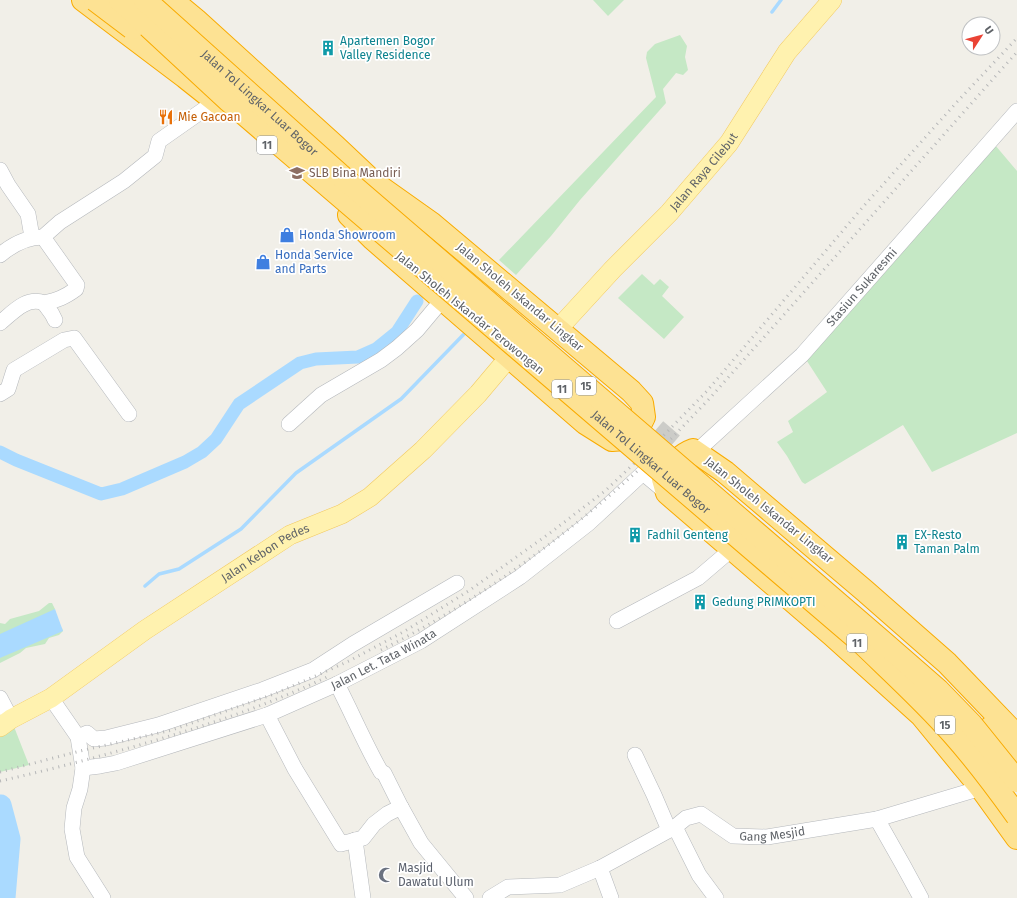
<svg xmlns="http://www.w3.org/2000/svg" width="1017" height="898" font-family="'Fira Sans',sans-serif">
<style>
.green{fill:#c5e8c5}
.water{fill:#aadaff}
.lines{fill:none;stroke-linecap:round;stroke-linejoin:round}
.stream{stroke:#aadaff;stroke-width:3.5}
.canal{stroke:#aadaff;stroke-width:13}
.river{stroke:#aadaff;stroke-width:21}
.highway-tunnel{stroke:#ccccc8;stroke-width:22;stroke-dasharray:22 11;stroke-linecap:butt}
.minor-casing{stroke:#b5b8bc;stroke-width:16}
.major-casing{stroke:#f2c960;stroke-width:20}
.highway-casing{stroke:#f9ab00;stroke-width:24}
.minor{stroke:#fff;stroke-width:15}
.major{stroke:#fff2af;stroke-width:19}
.highway{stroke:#fde293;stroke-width:22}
.rail{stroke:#b6b7b8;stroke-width:3;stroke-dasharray:1 5;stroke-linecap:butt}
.highway-bridge-casing{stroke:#f9ab00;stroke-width:24;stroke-linecap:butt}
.highway-bridge{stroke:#fde293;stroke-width:22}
.labels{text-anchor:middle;stroke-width:3.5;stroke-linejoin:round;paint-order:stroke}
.shield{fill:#fff;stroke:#8f9295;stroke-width:1}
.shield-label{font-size:11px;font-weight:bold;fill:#5f6368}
.culture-label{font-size:12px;fill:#0d838f;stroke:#fff;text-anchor:start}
.street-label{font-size:12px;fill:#5f6368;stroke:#fff}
.food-label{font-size:12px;fill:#c56008;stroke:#fff;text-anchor:start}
.education-label{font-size:12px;fill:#785e54;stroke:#fff;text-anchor:start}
.shop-label{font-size:12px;fill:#366cbe;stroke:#fff;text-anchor:start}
.worship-label{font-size:12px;fill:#5b616d;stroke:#fff;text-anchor:start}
</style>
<rect width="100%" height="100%" fill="#f1efe8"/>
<path class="green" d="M593,0H624L608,16Z
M680,35L687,46L685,57L688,70L683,75L676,73L663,89L666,103L580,200L551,236L516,275L499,260L656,97L646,58L647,52L655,44Z
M995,145L1017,171V433L932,472L903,425L805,484L802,482L787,456L777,442L793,432L788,421L827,392L805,358Z
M642,274L654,285L660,279L669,287L662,296L684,317L664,339L618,298Z
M49,603H52L55,609L53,611L0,640V623L5,624L10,619L39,611Z
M57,626L62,628L63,631L59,635L49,638L45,644L26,648L20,653L0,663V652Z
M11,719L29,765L0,772V727Z"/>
<path class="water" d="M55,609L63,631L0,658V634Z"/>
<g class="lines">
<path class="stream" d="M772,12L781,0
M145,586L159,574L179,569L241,529L296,473L401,399L466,332"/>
<path class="canal" d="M0,452L16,460L101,494L122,489L185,462L202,452L216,439L239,404L300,363L316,359L358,357L376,349L397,332L417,301"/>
<path class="river" d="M1,805L10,839L5,898"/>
<path class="highway-tunnel" d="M631,408L704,471"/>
<g class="minor-casing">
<g id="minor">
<path d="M0,170L8,185L28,214L32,237"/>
<path d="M43,237L77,285L76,289C65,297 58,300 44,303L52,314L55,320"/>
<path d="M0,255C12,245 28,237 43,237L60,222L124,181L155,156L159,141L216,101"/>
<path d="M0,323C13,312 27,296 44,303"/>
<path d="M0,394L8,389L14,370L64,340L74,338L129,414"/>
<path d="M289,424L321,395L381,360L397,348L417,330L443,299"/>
<path id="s1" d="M696,452L802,355L1017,111"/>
<path d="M617,621L698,578L732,549"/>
<path d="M337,684C352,713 365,744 381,772L384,773L401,807L421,843L466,898"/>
<path d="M0,698L11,719"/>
<path d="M51,698L78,737L83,768L80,789L74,808L72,829L77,857L103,898"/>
<path d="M267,715L295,769L341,844L363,838L374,824L387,814L401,807"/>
<path d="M78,737L87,733L94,739L106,738L158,725L262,690L313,670L353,644L457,583"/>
<path d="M635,755L654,795L669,830"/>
<path id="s2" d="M83,768L100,766L116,763L267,715L337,684L421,641L520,577L589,523L643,473L667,493"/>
<path d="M877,819L903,865L921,898"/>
<path d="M675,827L699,875L716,898"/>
<path d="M355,840L363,898"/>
<path d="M600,868L611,898"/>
<path id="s3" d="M490,898L508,887L560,885L600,868L675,827L686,818L701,814L733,836L767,837L877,819L981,788"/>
</g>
</g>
<g class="major-casing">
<g id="major">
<path id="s4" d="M557,330L613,269L669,213L729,143L787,52L832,0"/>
<path id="s5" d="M0,727L11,719L51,698L145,630L290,535L342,514L370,497L423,450L478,394L510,356"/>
</g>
</g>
<g class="highway-casing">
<path id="highway" d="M83,0L185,77L219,104
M172,0L196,20L335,146L386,194
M349,215L373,239L585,423L612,440L625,439L637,431L644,417L642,403L631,391L431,223L376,184
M991,727L1017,757
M1017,736L947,663L865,591L725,472L693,450C679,455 670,467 663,479L667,493L832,635L921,715L981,788L1017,838"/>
</g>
<use href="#minor" class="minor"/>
<use href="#major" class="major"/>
<use href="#highway" class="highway"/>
<path class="rail" d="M381,650C481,600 575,530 657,453C675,435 692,417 710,398L1017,52
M0,772L80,751L172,730L274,694L320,674L349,661L405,631L470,590L550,533L605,491L662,437L707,391L862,208L956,103L1017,38
M0,781C40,772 79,762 118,751C190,731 260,709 327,677"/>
<g class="highway-bridge-casing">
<g id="highway-bridge">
<path d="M95,0L132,28"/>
<path id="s6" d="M120,0L229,101L862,643C893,673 925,702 953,734C976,760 997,788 1017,816"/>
<path id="s7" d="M145,0L340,175L883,642L938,690L971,724L1017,781"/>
</g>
</g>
<use href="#highway-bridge" class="highway-bridge"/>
</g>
<defs>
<g id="building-bare" transform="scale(1.2)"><path d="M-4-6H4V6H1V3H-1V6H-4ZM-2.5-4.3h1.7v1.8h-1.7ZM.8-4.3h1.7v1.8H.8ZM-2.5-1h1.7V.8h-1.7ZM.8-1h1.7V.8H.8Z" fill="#0f9aa8" stroke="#fff" stroke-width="2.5" paint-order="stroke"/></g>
<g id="restaurant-bare" transform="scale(1.2)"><path d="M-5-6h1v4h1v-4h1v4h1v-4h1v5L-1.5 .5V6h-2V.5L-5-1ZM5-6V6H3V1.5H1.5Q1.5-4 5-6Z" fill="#e8710a" stroke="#fff" stroke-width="2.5" paint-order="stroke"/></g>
<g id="school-bare" transform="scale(1.2)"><path d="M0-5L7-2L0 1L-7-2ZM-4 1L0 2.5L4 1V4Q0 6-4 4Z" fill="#8d6e63" stroke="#fff" stroke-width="2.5" paint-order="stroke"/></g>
<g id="shop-bare" transform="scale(1.2)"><path d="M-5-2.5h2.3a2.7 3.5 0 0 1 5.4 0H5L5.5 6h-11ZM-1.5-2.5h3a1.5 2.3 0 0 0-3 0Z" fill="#3f7fe0" stroke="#fff" stroke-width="2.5" paint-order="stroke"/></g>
<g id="mosque-bare" transform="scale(1.2)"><path d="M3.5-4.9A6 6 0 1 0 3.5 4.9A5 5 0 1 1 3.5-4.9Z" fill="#6b7280" stroke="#fff" stroke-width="2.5" paint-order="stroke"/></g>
</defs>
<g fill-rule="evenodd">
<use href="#building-bare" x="328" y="48"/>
<use href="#restaurant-bare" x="166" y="117"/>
<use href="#school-bare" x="297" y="173"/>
<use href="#shop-bare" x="287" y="235"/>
<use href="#shop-bare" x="263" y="262"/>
<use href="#building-bare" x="635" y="535"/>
<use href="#building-bare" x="902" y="542"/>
<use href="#building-bare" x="700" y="602"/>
<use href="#mosque-bare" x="386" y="875"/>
</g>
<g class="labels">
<g class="shield">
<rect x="257" y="136" width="20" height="18" rx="3"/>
<rect x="576" y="377" width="20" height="18" rx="3"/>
<rect x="552" y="380" width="20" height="18" rx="3"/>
<rect x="847" y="634" width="20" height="18" rx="3"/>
<rect x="935" y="716" width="20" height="18" rx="3"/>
</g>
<g class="shield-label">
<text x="267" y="149">11</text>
<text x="586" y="390">15</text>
<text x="562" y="393">11</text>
<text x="857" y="647">11</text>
<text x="945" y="729">15</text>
</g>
<g class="culture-label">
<text x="340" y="45">Apartemen Bogor<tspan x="340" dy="14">Valley Residence</tspan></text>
<text x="647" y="539">Fadhil Genteng</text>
<text x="914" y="539">EX-Resto<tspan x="914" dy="14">Taman Palm</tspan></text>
<text x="712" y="606">Gedung PRIMKOPTI</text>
</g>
<g class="street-label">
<text dy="4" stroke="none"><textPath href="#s7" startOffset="154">Jalan Tol Lingkar Luar Bogor</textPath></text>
<text dy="4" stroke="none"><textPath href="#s4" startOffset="216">Jalan Raya Cilebut</textPath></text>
<text dy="4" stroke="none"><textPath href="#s1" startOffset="234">Stasiun Sukaresmi</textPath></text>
<text transform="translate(520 297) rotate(40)" y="4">Jalan Sholeh Iskandar Lingkar</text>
<text transform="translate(470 313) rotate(39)" y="4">Jalan Sholeh Iskandar Terowongan</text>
<text dy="4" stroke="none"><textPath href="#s6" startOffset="704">Jalan Tol Lingkar Luar Bogor</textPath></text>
<text transform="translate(769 510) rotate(39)" y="4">Jalan Sholeh Iskandar Lingkar</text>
<text dy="4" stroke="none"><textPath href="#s5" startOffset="318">Jalan Kebon Pedes</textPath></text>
<text dy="4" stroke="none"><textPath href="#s2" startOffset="321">Jalan Let. Tata Winata</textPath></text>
<text dy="4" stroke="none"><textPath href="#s3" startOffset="310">Gang Mesjid</textPath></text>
</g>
<g class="food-label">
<text x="178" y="121">Mie Gacoan</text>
</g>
<g class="education-label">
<text x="309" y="177">SLB Bina Mandiri</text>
</g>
<g class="shop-label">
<text x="299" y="239">Honda Showroom</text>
<text x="275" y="259">Honda Service<tspan x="275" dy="14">and Parts</tspan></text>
</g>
<g class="worship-label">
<text x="398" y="872">Masjid<tspan x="398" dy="14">Dawatul Ulum</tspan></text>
</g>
</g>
<g transform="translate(981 36) rotate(54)"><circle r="19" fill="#ffffff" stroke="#bfc1c3"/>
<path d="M0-3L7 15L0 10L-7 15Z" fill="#ea4335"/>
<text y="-6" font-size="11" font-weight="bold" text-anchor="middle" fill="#5f6368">U</text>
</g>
</svg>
